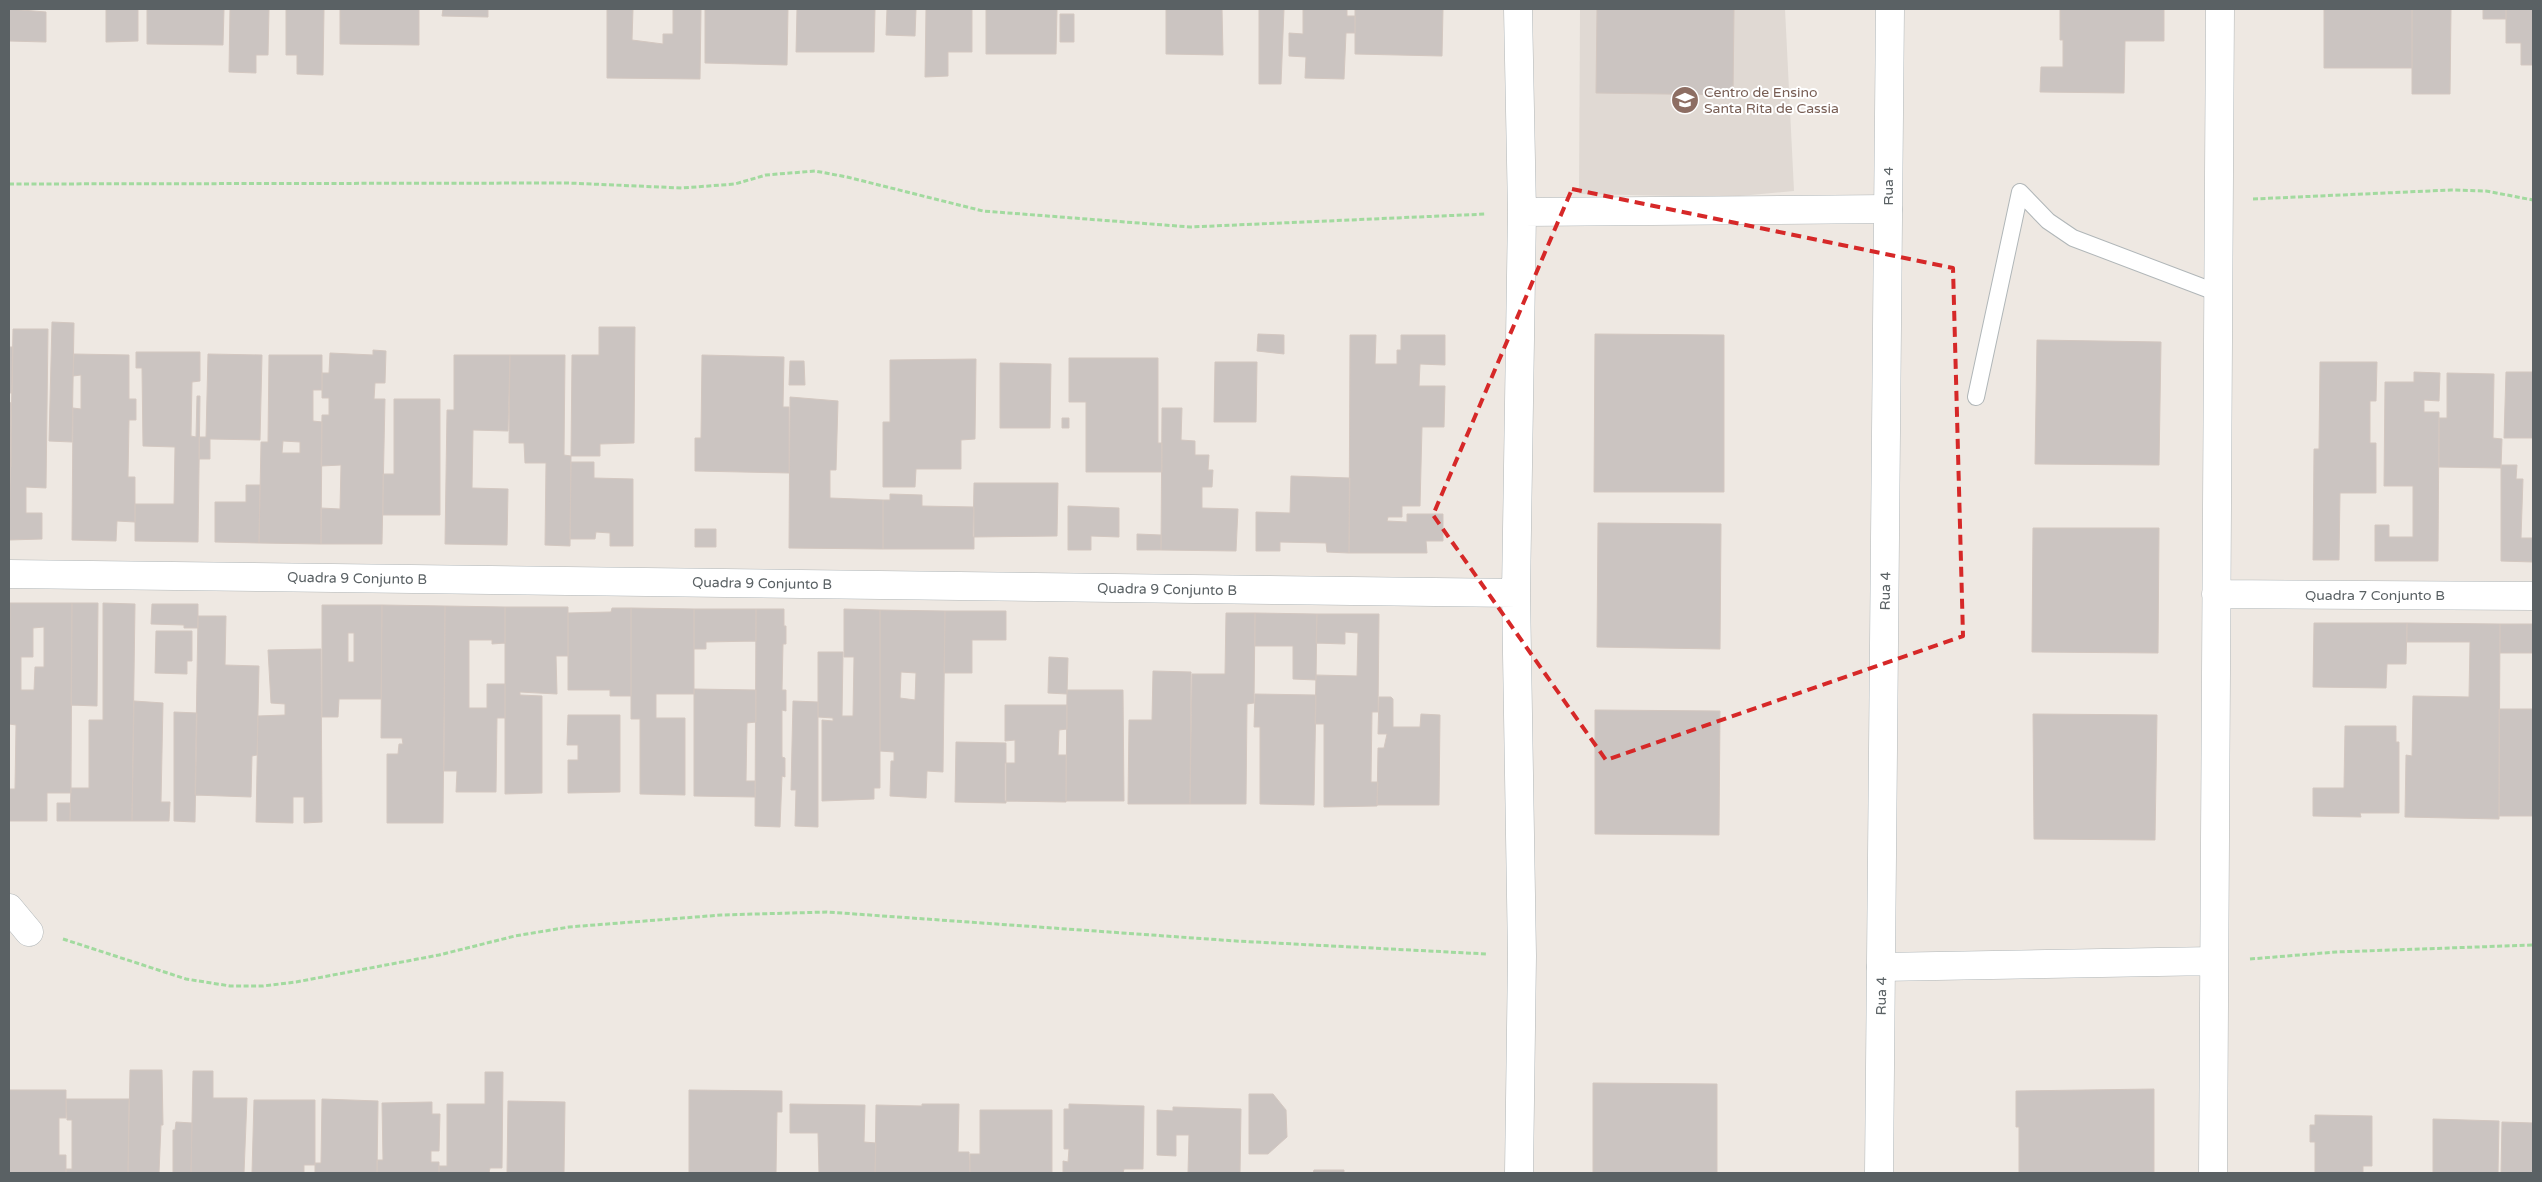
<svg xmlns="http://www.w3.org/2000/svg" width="2542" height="1182" font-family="'Varela Round',sans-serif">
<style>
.education{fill:#e0d9d3}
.building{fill:#cbc4c1;stroke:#d3c7c0;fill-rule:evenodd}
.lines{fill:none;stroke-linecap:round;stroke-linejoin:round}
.lane-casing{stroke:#b0b6b8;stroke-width:18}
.street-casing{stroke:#b0b6b8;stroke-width:29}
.secondary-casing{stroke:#b1b8bb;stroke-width:29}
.path{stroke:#a2da9f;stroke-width:3;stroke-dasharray:5 2.5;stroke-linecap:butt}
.lane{stroke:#fff;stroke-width:16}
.street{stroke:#fff;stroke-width:28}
.secondary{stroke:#fff;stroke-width:28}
.marked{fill:none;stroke:#d62828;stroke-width:4;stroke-dasharray:10 6;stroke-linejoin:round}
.labels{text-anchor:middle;stroke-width:4;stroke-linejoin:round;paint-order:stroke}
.education-label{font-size:14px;fill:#785e54;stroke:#fff;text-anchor:start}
.street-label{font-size:14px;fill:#5a6164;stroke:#fff}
</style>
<rect width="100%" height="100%" fill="#eee8e2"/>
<path class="education" d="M1580,9H1785L1794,191L1729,197L1579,194Z"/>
<path class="building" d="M9,9L46,12V42L9,41Z
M106,9H138V41L106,42Z
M147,9H224L223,45L147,44Z
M230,9H269L268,55H256V73L229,72Z
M286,9H324L323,75L297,74V55H286Z
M340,9H419V45L340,44Z
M443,9H488V17L442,16Z
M607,9H633L632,40L663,44V34H673V9H701L700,79L607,78Z
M705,9H788L787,65L705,63Z
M797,9H875L874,52H796Z
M887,9H916L915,36L886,35Z
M926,9H972V52H948V76L925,77Z
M986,9H1057L1056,54H986Z
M1166,9H1222L1223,55L1166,54Z
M1259,9H1284L1281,84H1259Z
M1303,9H1347V16H1355V33H1346L1344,79L1305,78L1306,57L1289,56V33L1303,34Z
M1355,9H1443L1442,56L1355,54Z
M1597,9H1734L1733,95L1596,93Z
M2060,9H2164V41H2125L2124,93L2040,92L2041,67H2063V40H2060Z
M2324,9H2412V68H2324Z
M2412,9H2451L2450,94H2412Z
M2483,9H2506V19H2483Z
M2506,9H2533V65H2521V43H2506Z
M1060,14H1074V42H1060Z
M52,322L74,323L72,442L49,441Z
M599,327H635L634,443L600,444V456H571L572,355H599Z
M13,329H48L46,488L26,487V513H42V539L9,540Z
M1258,334L1284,335V354L1257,351Z
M1595,334L1724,335V492H1594Z
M1350,335H1376L1375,364H1397V350H1401V335H1445V365L1420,364L1419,386H1445L1444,427H1422L1420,506H1402V517H1388L1387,521L1407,522V514H1443V541H1426L1427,553H1349Z
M2037,340L2161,342L2159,465L2035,464Z
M9,347H13L12,393H9Z
M373,350L386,351L385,383H375L374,399H385L382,544H321V508L340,509L341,465L321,466L322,415H329V398H322V373H329L330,353L373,355Z
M136,352H200V381L192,382L191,436L196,437L197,396H200L198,542L135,541V504H174L175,447L143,446L142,368H136Z
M74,354L129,355V399H136V420H129L128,477H135V522L117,521L116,541L72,540L73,408L81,409V375L73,376Z
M208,354L262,355L260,440L210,439V459H199V437H206Z
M269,355H322V390H313V421L322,422L321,544L259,543L261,442H268ZM283,441L300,442V453H282Z
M454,355H510L508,431L473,430L472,488L508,489L507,545L445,544L447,410H454Z
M510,355H565L564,455L571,456L570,546L545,545L546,463H525L524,443H509Z
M702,355L784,357L783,407H789V473L695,471V438H701Z
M1069,358H1158V443H1162V472H1086V402H1069Z
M976,359L975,439L961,440V469H916L915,487H883V422H890V360Z
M790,361H804L805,385H789Z
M1215,362H1257L1256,422H1214Z
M2320,362H2377L2376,401H2370V443H2376V493H2340L2339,560H2313L2314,449H2319Z
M1000,363L1051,364L1050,428H1000Z
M2414,372L2440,373L2439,401L2424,400V412H2439L2438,561H2375V525H2389V537H2413V486H2384L2385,382H2414Z
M2506,372H2533V438H2504Z
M2447,373L2494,374L2493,438L2502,439L2501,468L2439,467V418H2447Z
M790,397L838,401L836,470H830V498L883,500V549L789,548Z
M394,399H440V515H383V474H394Z
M9,402L11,403V467H9Z
M1162,408H1182L1181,440L1195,441V455H1209L1208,470H1213L1212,487H1202V508L1238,509L1236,551L1161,550Z
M1062,418H1069V428H1062Z
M571,462H594V478L633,479V546H610V533L596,532L595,539H570Z
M2501,465H2517L2516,479H2523L2521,538H2533V562L2501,561Z
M1291,476L1350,478L1349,553L1327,552L1326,543L1280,542V551H1256V512L1290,513Z
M974,483H1058L1057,536L973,537Z
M246,485H260L259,543L215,542V502H246Z
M890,494L922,495V506L974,507V549H883V500H890Z
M1068,506L1119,508V537L1091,536V550H1068Z
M1598,523L1721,524L1720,649L1597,647Z
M2033,528H2159L2158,653L2032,652Z
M695,529H716V547H695Z
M1137,534L1161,535V550H1137Z
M10,603H72L71,793H47V821H9V789H15L16,725L9,724ZM44,627V667H35L34,690H21V657H33V628Z
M72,603H98L97,706L71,705Z
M103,603L135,604L132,821H70L71,788H89V720H103Z
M152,604H198V628H184V625L151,624Z
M322,605H382L381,699H339L338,717H322ZM348,633H354V662H348Z
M382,605L445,606L443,823H387V754H398L399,744H403L402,738H381Z
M445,606L505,607V643L492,644V640H469V708H487V684H505V718H497L496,792H456L457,771H444Z
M505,607H568V656H556L557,694L520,692V695L542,696V793L505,794Z
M612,608H631V696H610V690H568V613L611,612Z
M631,608L694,609V694H656V718H685V795L640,794V719H631Z
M694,609H756V641L706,642V649H694Z
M756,609H784V626H786V644H783L782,690H786V711L782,710V757L785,758V777L782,776L780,827L755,826Z
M844,609L880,610V788H874V799L822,801V720L833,721V718L818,717V652H843L842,716H853L854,657H844Z
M880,610L945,611L943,772L927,771L926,798L890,796L891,761H894V752L880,751ZM901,672L916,673L915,700L900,698Z
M945,611H1006V640H972V673H944Z
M1226,613H1255L1254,703L1247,704L1246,804H1190L1192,674H1225Z
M1255,613L1317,614L1316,680L1293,679V646H1255Z
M1317,614H1379L1378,712H1372L1371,782H1378L1377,806L1324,807V724H1315L1316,675L1357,676L1358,633L1345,632V644L1316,643Z
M198,616H226L225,665L259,666L257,755L252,756L251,797L195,795Z
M2314,623H2407L2406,664H2387L2386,688L2313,687Z
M2407,623L2500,624L2499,819L2405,817L2406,755L2412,756L2413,696L2469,697L2470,642H2407Z
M2500,624H2533V653H2500Z
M156,631H192V661H187V674L155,673Z
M321,649L322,822L304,823V797H293V823L256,822L258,716L285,715V704L271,703L268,650Z
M1049,657L1068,658L1067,694L1048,693Z
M1153,671L1191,672L1190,804H1128L1129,720H1152Z
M694,689L756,690V722L747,723L746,781H755V797L694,796Z
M1067,690H1123L1124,801H1066Z
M1255,694L1316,695L1314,805L1260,804V727H1254Z
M1379,697H1391L1393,699V727H1420L1421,714L1440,715L1439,805H1377L1378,748H1384L1387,734H1378Z
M134,701L163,703L161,802H170L169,821H132Z
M793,701L818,702V827L795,826L796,790H791Z
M1005,705H1067V729L1059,730L1058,755H1066V802L1005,801V763H1015V740L1005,741Z
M2499,709H2533V816H2499Z
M1595,710L1720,711L1719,835L1595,834Z
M174,712L197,713L195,822L174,821Z
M2033,714L2157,715L2155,840L2034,839Z
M568,715H620V792L568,793V760H578V745H567Z
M2345,726H2396V742H2399V813H2360L2361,817L2313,816V788H2344Z
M956,742L1006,743V803L955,802Z
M57,803H70V821H57Z
M130,1070H162L163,1125H161L159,1173H128Z
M193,1071H213V1098H247L244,1173H191Z
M485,1072H503L502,1168H490L489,1173H439V1166H447V1104H485Z
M1593,1083L1717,1084V1173H1593Z
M2154,1089V1173H2019V1127H2016V1091Z
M9,1090H66V1118H59V1155H66V1173H9Z
M689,1090L782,1091V1112H777L776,1173H689Z
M1249,1094H1273L1286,1110L1287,1137L1268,1154H1249Z
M66,1099H129L128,1173H66V1169H72V1120H67Z
M322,1099L378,1101L377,1173H315V1163H321Z
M254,1100H315V1165H304V1173H252Z
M508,1101L565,1102L564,1173H507Z
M432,1102V1114H440L439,1151H431V1162H439V1173H377V1160H383L382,1103Z
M790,1104L865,1105L864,1142L876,1143L875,1173H819L818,1133H790Z
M922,1104H959L958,1152H969L970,1173H875L876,1105L922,1106Z
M1069,1104L1144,1106L1143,1169H1124L1123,1173H1063V1161L1068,1162L1069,1149H1064V1109H1069Z
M1173,1107L1241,1109L1240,1173H1188L1189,1135H1176V1156L1157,1155V1110L1173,1111Z
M980,1110H1052V1173H970V1154H980Z
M2315,1115L2372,1116V1166H2363V1173H2315V1142H2310V1125H2315Z
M2433,1119L2499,1121L2498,1173H2433Z
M176,1122L192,1123L191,1173H173V1130H175Z
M2502,1122L2533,1123V1173H2501Z
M1314,1170H1344V1173H1313Z"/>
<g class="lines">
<g class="lane-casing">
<path id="lane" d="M2020,192L2048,221L2073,238L2218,293
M1976,397L2020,192"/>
</g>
<g class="street-casing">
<path id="street" d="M1518,9L1522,212L1516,593L1522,956L1519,1173
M1522,212L1888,209
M9,574L1516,593
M2216,594L2533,596
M9,908L29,932
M1881,967L2214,961
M2213,1173L2220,9"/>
</g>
<g class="secondary-casing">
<path id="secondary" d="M1879,1173L1890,9"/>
</g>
<path class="path" d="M9,184L568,183L682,188L735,184L766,175L815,171L847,177L983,211L1190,227L1486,214
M2253,199L2451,190L2486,191L2533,200
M63,939L186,979L230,986H263L296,982L439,955L515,936L569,927L721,915L827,912L1236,941L1487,954
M2250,959L2336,952L2533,945"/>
<use href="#lane" class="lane"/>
<use href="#street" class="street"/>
<use href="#secondary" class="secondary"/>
</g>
<path class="marked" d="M1572,189L1953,268L1963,636L1606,760L1433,515Z"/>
<defs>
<g id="school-disc" transform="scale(1.4375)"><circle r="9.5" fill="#8d6e63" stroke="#fff"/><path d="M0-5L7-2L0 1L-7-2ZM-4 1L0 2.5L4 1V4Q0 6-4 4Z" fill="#fff"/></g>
</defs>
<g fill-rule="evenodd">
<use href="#school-disc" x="1685" y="100"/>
</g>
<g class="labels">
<g class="education-label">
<text x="1704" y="97">Centro de Ensino<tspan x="1704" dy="16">Santa Rita de Cassia</tspan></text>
</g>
<g class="street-label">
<text transform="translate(1888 186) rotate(-90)" y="5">Rua 4</text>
<text transform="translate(357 578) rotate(1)" y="5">Quadra 9 Conjunto B</text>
<text transform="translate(762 583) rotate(1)" y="5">Quadra 9 Conjunto B</text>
<text transform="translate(1167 589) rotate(1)" y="5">Quadra 9 Conjunto B</text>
<text transform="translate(1885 591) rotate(-89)" y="5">Rua 4</text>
<text x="2375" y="600">Quadra 7 Conjunto B</text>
<text transform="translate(1881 996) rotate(-89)" y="5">Rua 4</text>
</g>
</g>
<rect width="2542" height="1182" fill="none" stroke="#5a6164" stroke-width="20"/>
</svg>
